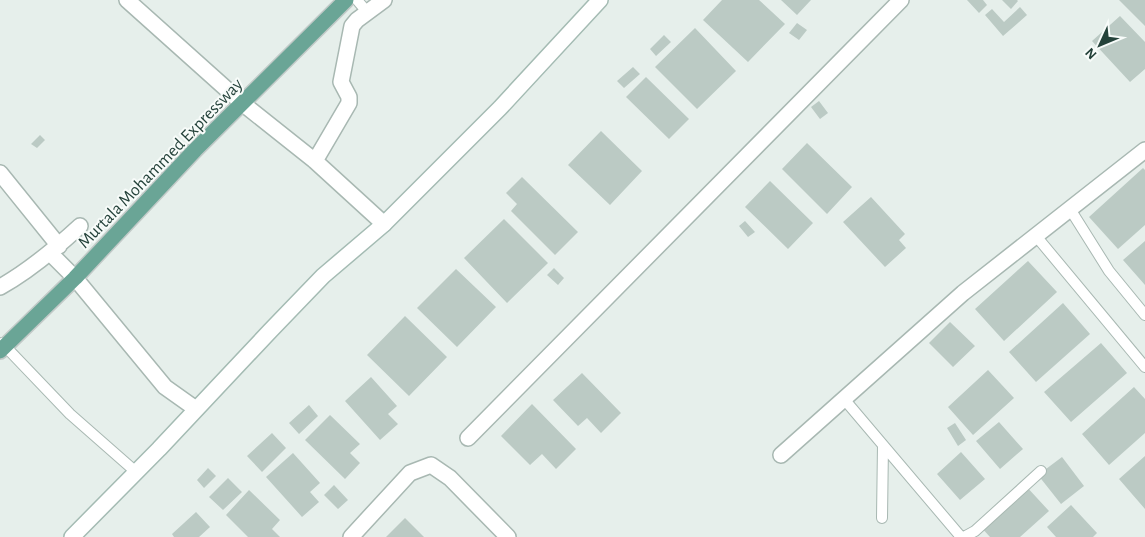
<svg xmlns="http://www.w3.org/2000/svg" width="1145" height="537" font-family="'Alegreya Sans',sans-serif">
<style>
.building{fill:#bbcac4}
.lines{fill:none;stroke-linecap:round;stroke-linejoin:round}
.lane-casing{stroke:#a8b8b2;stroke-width:12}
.street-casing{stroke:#a8b8b2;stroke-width:18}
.secondary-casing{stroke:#a4bbb3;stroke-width:18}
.primary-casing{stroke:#c2cac8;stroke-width:18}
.lane{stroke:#fff;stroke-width:10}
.street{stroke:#fff;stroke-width:15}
.secondary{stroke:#fff;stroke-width:15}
.primary{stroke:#6aa596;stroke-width:15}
.labels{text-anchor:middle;stroke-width:4;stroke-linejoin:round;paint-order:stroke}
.street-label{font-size:18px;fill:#24423a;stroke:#f7fbf9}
</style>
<rect width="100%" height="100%" fill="#e6efeb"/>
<path class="building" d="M722,0H759L785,24L748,62L703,20Z
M781,0H811L797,15Z
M967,0H983L987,5L979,13Z
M1002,0H1017L1018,1L1011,9Z
M1119,0H1145V26Z
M1020,7L1027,15L1003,36L985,15L992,9L1004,22Z
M1120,16L1145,42V69L1130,82L1092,41Z
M797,23L807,30L799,40L789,33Z
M695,28L736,71L697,109L655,67Z
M664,35L671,42L656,56L650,49Z
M633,67L640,74L624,88L617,81Z
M646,77L689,119L669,139L626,97Z
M819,101L828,113L820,119L811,107Z
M601,131L642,171L610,205L568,165Z
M40,135L45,140L37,148L31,144Z
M807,143L852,187L827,214L782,169Z
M1143,168L1145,170V225L1118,249L1089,217Z
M522,177L578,232L555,255L511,211L517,204L506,193Z
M770,181L813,223L788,249L745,207Z
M871,197L905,234L899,240L906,248L885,267L843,222Z
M504,219L548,263L507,303L464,258Z
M745,221L755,232L748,237L739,226Z
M1145,241V285L1123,260Z
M1028,261L1057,292L1004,341L975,309Z
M554,268L564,278L558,285L547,275Z
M456,269L496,307L457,347L417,308Z
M1063,303L1090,334L1036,382L1009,352Z
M405,316L447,357L409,396L367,355Z
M950,322L975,346L953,367L929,343Z
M1101,343L1127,373L1071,422L1044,392Z
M988,370L1014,398L973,435L948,407Z
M582,373L621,413L601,433L587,418L578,426L553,400Z
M371,377L397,406L388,414L398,424L380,440L345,401Z
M1134,387L1145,399V433L1109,465L1082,434Z
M532,404L576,449L556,469L542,454L530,465L501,436Z
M309,405L318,416L299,434L289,423Z
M330,415L360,444L350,453L360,463L345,479L305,440Z
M999,422L1023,449L1000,469L976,441Z
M955,423L966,440L958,446L947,428Z
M272,433L286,448L262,472L247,456Z
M961,452L985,479L960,500L937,474Z
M293,453L320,483L310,492L319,502L302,517L266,477Z
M1145,456V509L1119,479Z
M1062,457L1084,486L1061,504L1038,475Z
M208,468L216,476L204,488L197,480Z
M228,478L242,492L223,510L209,497Z
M334,485L348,500L338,509L324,495Z
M1025,485L1049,511L1020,537H990L980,526Z
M249,490L280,520L272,529L280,537H248L226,515Z
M1071,505L1097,533L1093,537H1056L1047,527Z
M196,512L210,527L199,537H174L172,534Z
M405,518L424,537H386Z"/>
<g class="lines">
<g class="lane-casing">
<path id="lane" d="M357,0L368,13
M1070,209L1109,271L1145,315
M1036,236L1145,367
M2,343L70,414L136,472
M844,399L961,537
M882,518L883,445
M964,537L975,531L1041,471"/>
</g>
<g class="street-casing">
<path id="street" d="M127,0L242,103L315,161L384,224
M315,161L349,103V97L341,82L352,26L357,20L384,0
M0,173L59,246
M50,253L75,278L165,387L196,409
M0,287C29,271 55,249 80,226
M468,438L901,0
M781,455L963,293L1145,150
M351,537L410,473L431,465L450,478L508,537"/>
</g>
<g class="secondary-casing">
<path id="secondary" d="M72,537L159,449L270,331L323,276L384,224L500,108L600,0"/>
</g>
<g class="primary-casing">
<path id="primary" d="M0,351L75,278L195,150L346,0"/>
</g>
<use href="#lane" class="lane"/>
<use href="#street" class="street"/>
<use href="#secondary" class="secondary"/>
<use href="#primary" class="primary"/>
</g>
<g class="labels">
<g class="street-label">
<text transform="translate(160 163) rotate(-46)" y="6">Murtala Mohammed Expressway</text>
</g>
</g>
<g transform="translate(1100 45) rotate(226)" stroke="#f7fbf9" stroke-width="4" paint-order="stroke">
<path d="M0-4L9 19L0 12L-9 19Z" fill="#24423a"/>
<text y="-8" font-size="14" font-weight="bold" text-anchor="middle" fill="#24423a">N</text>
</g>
</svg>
